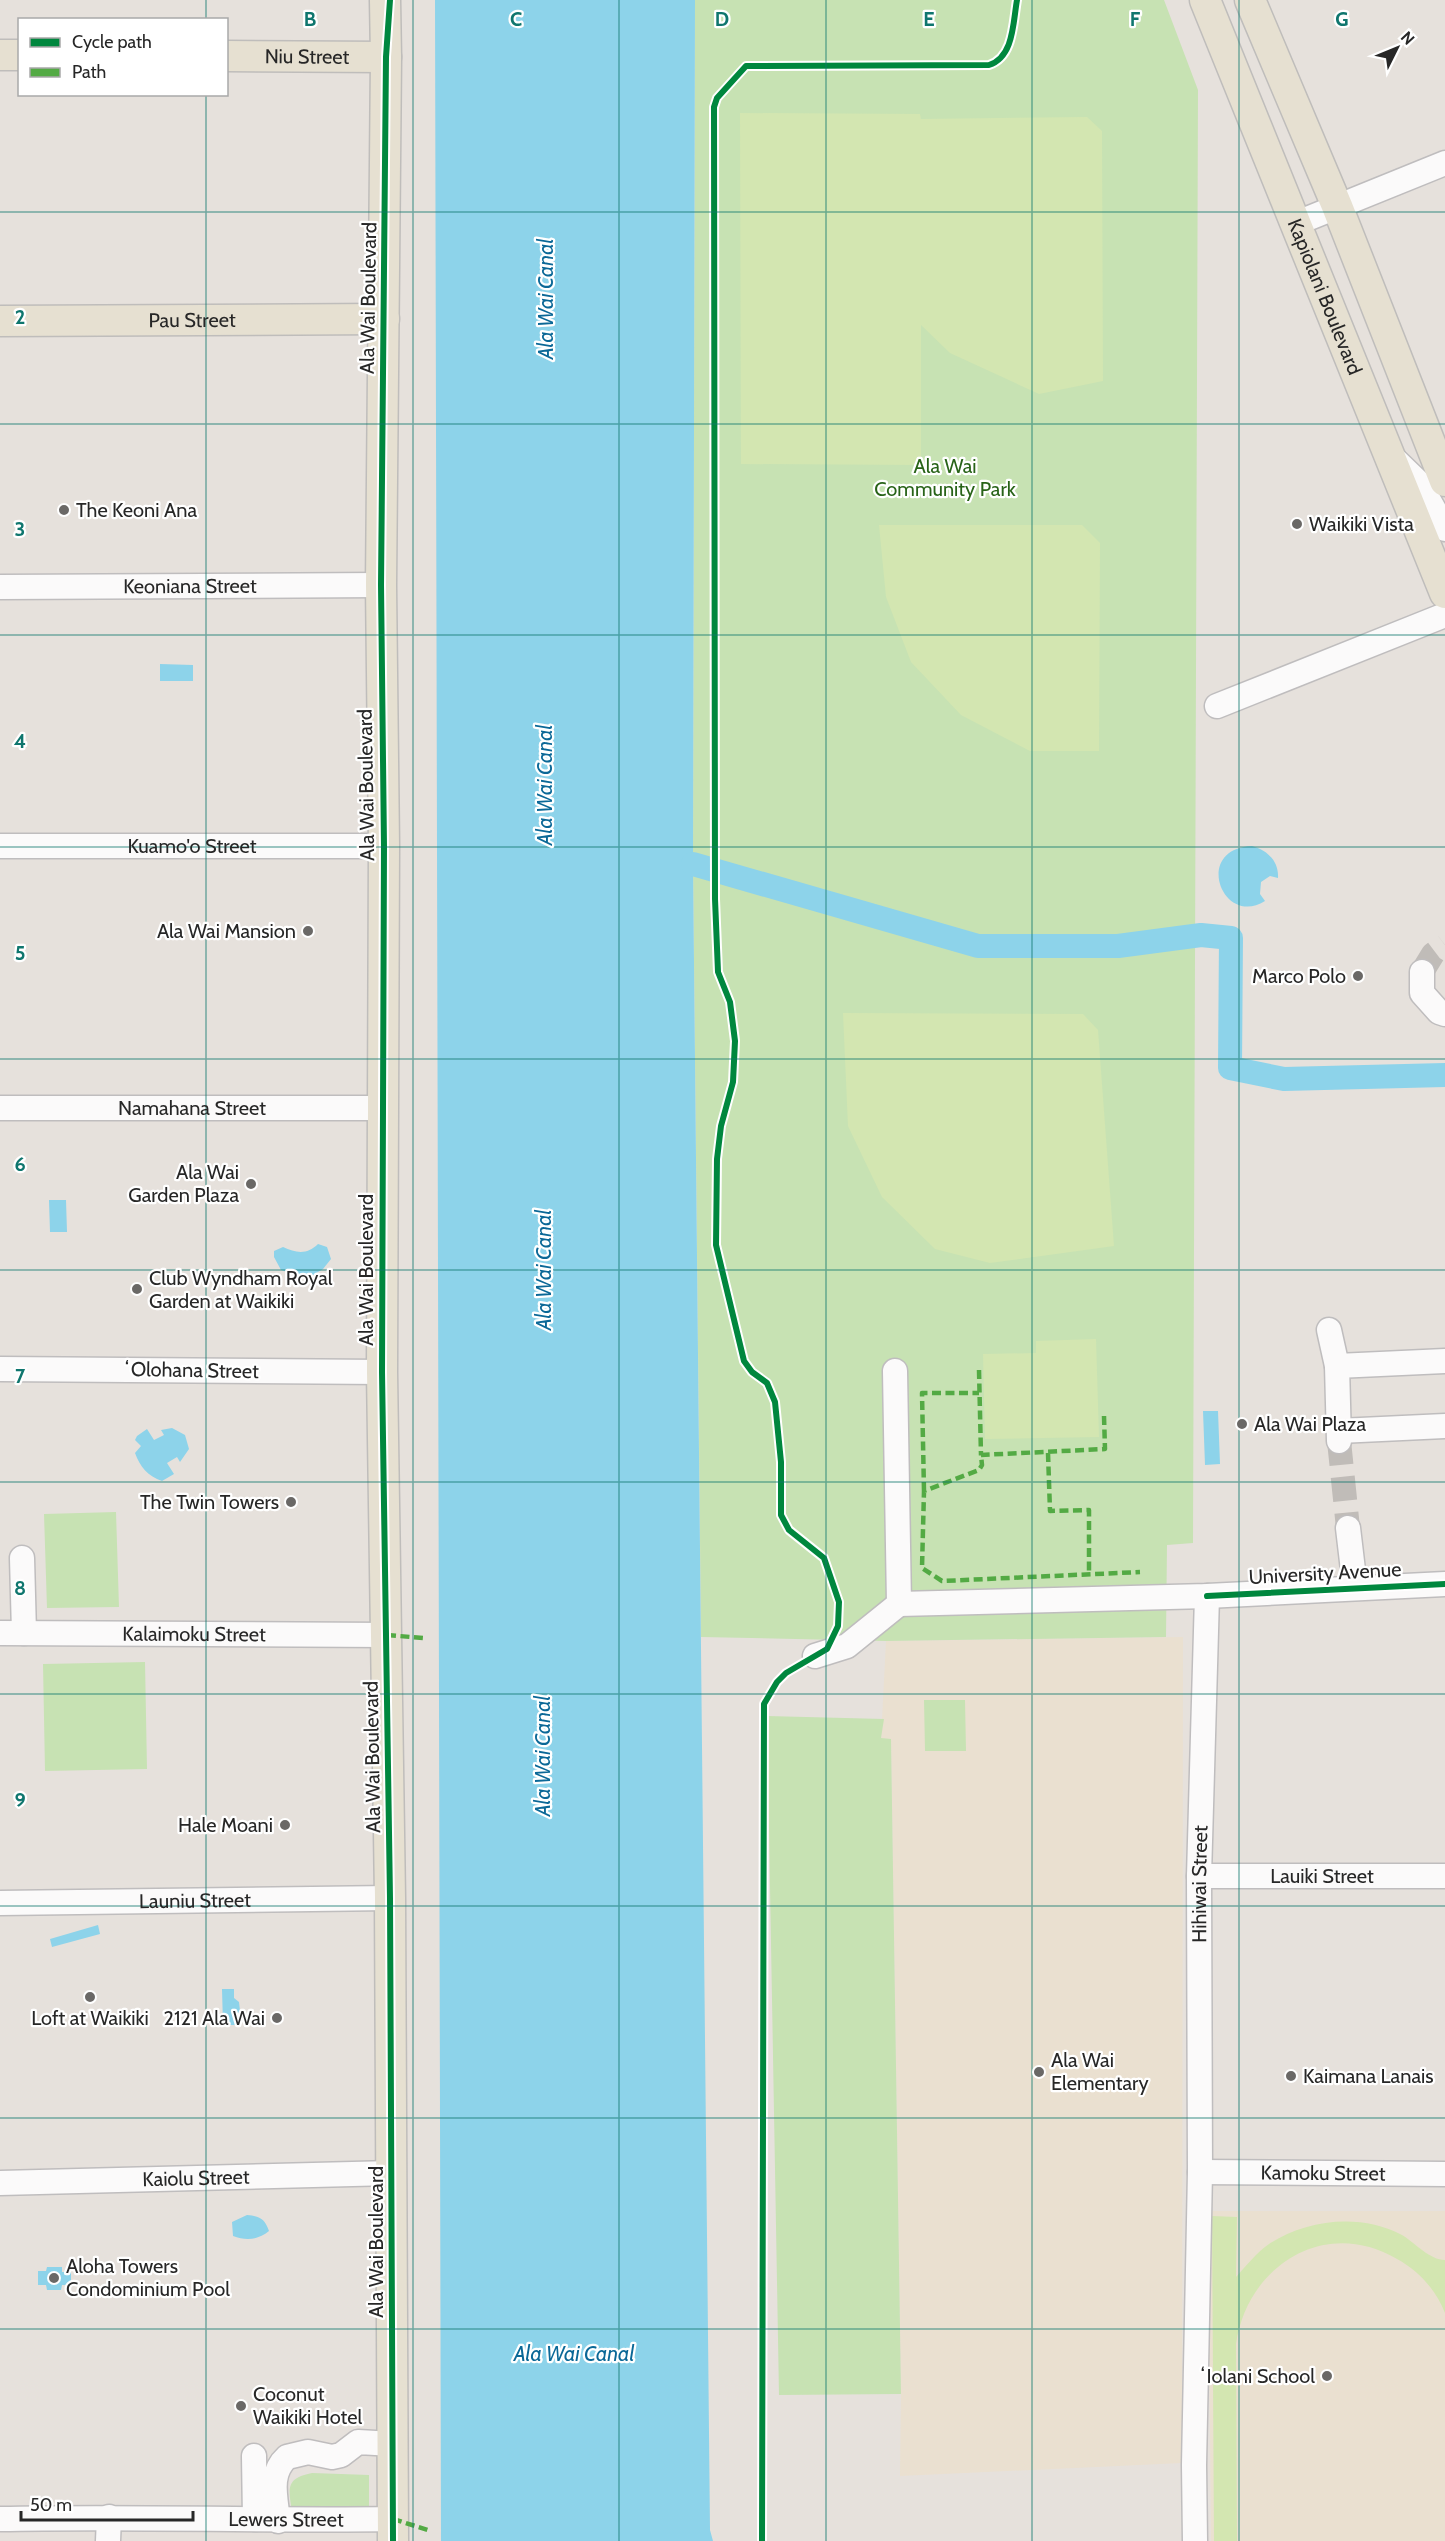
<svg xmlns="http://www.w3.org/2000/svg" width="1445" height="2541" font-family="Cabin,sans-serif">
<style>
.education{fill:#eae0d0}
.green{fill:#c7e2b3}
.pitch{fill:#d3e6b1}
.water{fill:#8dd3ea}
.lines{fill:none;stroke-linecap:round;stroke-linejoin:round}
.canal{stroke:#8dd3ea;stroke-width:24}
.minor-tunnel{stroke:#c0bcb8;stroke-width:24;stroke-dasharray:24 12;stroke-linecap:butt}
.minor-casing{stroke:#bfbdbe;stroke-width:27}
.major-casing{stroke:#bfbdbb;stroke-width:33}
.minor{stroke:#fbfafa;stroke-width:24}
.major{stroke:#e6e0d1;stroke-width:30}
.quiet{stroke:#53aa44;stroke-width:4.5;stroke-dasharray:9 4.5;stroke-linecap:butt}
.cycleway-casing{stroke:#fff;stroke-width:10}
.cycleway{stroke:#00873e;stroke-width:6}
.grid{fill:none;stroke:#0f766e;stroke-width:1.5;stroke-opacity:0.55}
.poi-dot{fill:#6a6866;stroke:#fff;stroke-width:2}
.labels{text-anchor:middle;stroke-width:4.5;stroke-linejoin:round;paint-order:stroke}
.street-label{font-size:20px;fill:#272727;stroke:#fff}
.park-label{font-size:20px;fill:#286318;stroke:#fff}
.poi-label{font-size:20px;fill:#272727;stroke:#fff;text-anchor:start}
.water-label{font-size:21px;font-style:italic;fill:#0b6897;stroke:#fff}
.grid-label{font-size:20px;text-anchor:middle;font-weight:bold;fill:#0f766e;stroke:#fff;stroke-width:4.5;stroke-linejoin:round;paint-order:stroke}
</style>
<rect width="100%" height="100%" fill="#e6e1dc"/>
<path class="education" d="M1183,1637L1182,2463L900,2476L901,2394L891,1739H881L886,1641Z
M1208,2211H1445V2541H1211Z"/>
<path class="green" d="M695,0H1164L1198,90L1193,1543L1167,1545L1166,1637L886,1641L701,1637L693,864Z
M116,1512L119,1607L47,1608L44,1514Z
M145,1662L147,1769L45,1771L43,1664Z
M924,1700H965L966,1751H925Z
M767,1716L884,1719L881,1738L891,1739L901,2394L779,2395Z
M312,2473L369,2475V2509L292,2511C288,2488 286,2478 312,2473Z"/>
<path class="pitch" d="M740,113L920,114L921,119L1087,117L1102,131L1103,381L1039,394L950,353L921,325V465L741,464Z
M879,525H1082L1100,543L1099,751H1030L961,715L911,662L886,597Z
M843,1013L1083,1014L1098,1030L1114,1246L990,1263L935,1249L882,1197L848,1126Z
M1096,1339L1099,1437L985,1439L983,1354L1036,1353V1341Z
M1212,2216L1237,2217L1236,2277C1247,2265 1256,2253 1269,2244C1307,2219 1361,2213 1402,2235C1415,2243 1430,2260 1445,2260V2313C1436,2290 1419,2271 1397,2259C1325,2216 1247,2266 1236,2344L1237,2541H1214Z"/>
<path class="water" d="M435,0H695L693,864L710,2530L713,2541H441Z
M160,664L193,665V681H160Z
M1252,846C1267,850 1279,861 1278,878L1270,876L1261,882L1260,894L1265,901C1223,928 1192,849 1252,846Z
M49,1200H66L67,1232H50Z
M318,1244L327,1247L331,1259L323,1269L308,1278L281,1270L274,1257V1251L283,1247C296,1253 307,1255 318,1244Z
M1218,1411L1220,1464L1205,1465L1203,1411Z
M172,1428L185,1435L189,1449L180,1462L177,1457L167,1463L174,1474L162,1481C148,1476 140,1467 135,1453L141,1446L135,1440L137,1436L147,1429L154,1440L164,1435L161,1430Z
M98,1925L100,1934L52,1947L50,1939Z
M222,1989H234V1998L239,2002L240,2011L235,2017L236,2025H223Z
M247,2215C260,2216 265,2219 269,2231C258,2240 246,2241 233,2236L232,2222Z
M47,2267H62V2272H71V2285H62L61,2290H47L46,2285H38V2271H46Z"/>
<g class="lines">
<path class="canal" d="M693,864L978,946H1118L1201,935L1231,938L1230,1068L1284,1079L1445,1075"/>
<path class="minor-tunnel" d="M1422,972L1433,954L1445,945
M1339,1441L1348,1528"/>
<g class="minor-casing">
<g id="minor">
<path d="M1297,223L1445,163"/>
<path d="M1392,457L1419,483L1445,529"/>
<path id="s1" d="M0,587L381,585"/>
<path d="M1217,706L1445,615"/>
<path id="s2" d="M0,846H384"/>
<path d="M1422,972V993L1439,1012L1445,1014"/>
<path id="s3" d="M0,1108H383"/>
<path d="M1329,1330L1337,1366"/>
<path d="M0,1369L382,1372"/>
<path d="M895,1371L899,1604L1207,1596L1445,1584"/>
<path d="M1339,1431L1445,1426"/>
<path d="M1339,1441L1337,1366L1445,1361"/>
<path d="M1348,1528L1355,1587"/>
<path d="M22,1558L24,1633"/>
<path id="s4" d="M0,1633L387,1635"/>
<path d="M815,1656L847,1646L899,1604"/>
<path id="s5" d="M1199,1876H1445"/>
<path id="s6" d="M0,1903L390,1898"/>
<path id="s7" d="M1200,2172L1445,2174"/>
<path id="s8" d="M0,2183L392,2173"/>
<path d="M254,2456L255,2519"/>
<path id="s9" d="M0,2519C131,2516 262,2521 393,2519"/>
<path d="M278,2521C276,2498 268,2474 287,2457L308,2452L332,2457L341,2455L358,2442L393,2444"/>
<path d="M108,2541L109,2517"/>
<path id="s10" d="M1195,2541L1194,2465L1200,2172L1199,1876L1207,1596"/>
</g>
</g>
<g class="major-casing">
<g id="major">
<path d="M385,0L386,57L381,585L384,846L382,1372L390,1898L393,2541"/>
<path id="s11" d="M1205,0L1445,593"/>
<path d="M1250,0L1337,206L1445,481"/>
<path d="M0,55H20"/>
<path id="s12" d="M226,56L386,57"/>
<path id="s13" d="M0,321L384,319"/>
</g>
</g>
<use href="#minor" class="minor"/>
<use href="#major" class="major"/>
<path class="quiet" d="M979,1370L981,1455
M1104,1416L1105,1449L981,1455L982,1465L979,1470L924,1491L922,1568L942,1581L1140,1572
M1048,1453L1050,1511L1089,1510V1574
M924,1491L922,1393H979
M387,1635L423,1638
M393,2519L428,2530"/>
<g class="cycleway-casing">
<path id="cycleway" d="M390,0L386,57L381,585L384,846L382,1372L390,1898L393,2541
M1207,1596L1445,1584
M762,2541L764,1704L777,1682L786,1673L827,1649L838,1626L839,1602L824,1558L789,1530L781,1515V1462L775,1402L767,1383L752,1372L744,1361L716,1245L717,1159L721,1126L733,1082L735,1041L730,1002L718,972L715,899L714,107L717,98L746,66L989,65C1014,57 1013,22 1017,0"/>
</g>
<use href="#cycleway" class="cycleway"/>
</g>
<path class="grid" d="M206,0V20M413,0V2541M619,0V2541M826,0V2541M1032,0V2541M1239,0V2541M206,94V2541M0,212H1445M0,424H1445M0,635H1445M0,847H1445M0,1059H1445M0,1270H1445M0,1482H1445M0,1694H1445M0,1906H1445M0,2118H1445M0,2329H1445"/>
<g class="poi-dot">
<circle cx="64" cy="510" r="6"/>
<circle cx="1297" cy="524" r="6"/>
<circle cx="308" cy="931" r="6"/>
<circle cx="1358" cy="976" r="6"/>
<circle cx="251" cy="1184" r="6"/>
<circle cx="137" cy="1289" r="6"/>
<circle cx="1242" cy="1424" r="6"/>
<circle cx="291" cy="1502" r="6"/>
<circle cx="285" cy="1825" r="6"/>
<circle cx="90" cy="1997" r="6"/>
<circle cx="277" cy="2018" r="6"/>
<circle cx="1039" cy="2072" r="6"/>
<circle cx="1291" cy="2076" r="6"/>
<circle cx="54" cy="2278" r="6"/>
<circle cx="1327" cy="2376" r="6"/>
<circle cx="241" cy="2406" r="6"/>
</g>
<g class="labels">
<g class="street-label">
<text dy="7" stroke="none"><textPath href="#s12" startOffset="81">Niu Street</textPath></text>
<text dy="7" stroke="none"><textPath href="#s11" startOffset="320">Kapiolani Boulevard</textPath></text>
<text transform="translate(368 298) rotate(-89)" y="7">Ala Wai Boulevard</text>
<text dy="7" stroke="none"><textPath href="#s13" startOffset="192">Pau Street</textPath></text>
<text dy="7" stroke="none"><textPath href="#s1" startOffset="190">Keoniana Street</textPath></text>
<text transform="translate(366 785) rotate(-91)" y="7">Ala Wai Boulevard</text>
<text dy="7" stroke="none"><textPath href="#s2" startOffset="192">Kuamo'o Street</textPath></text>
<text dy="7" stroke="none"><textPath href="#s3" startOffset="192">Namahana Street</textPath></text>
<text transform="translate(366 1270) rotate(-90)" y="7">Ala Wai Boulevard</text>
<text transform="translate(191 1370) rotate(1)" y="7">ʻOlohana Street</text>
<text transform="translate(1325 1573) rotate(-3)" y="7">University Avenue</text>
<text dy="7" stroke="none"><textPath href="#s4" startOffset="194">Kalaimoku Street</textPath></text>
<text transform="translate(372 1757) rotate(-91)" y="7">Ala Wai Boulevard</text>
<text dy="7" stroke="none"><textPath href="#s5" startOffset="123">Lauiki Street</textPath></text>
<text dy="7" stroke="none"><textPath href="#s10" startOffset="657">Hihiwai Street</textPath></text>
<text dy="7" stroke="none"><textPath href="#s6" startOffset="195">Launiu Street</textPath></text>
<text dy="7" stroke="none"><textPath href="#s7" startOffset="123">Kamoku Street</textPath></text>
<text dy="7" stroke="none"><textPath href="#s8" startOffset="196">Kaiolu Street</textPath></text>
<text transform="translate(376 2242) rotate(-90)" y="7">Ala Wai Boulevard</text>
<text dy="7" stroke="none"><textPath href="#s9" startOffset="286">Lewers Street</textPath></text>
</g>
<g class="park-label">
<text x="945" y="473">Ala Wai<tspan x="945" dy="23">Community Park</tspan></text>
</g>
<g class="poi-label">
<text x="76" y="517">The Keoni Ana</text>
<text x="1309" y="531">Waikiki Vista</text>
<text x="296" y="938" text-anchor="end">Ala Wai Mansion</text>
<text x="1346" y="983" text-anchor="end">Marco Polo</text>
<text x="239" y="1179" text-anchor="end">Ala Wai<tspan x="239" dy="23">Garden Plaza</tspan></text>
<text x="149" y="1285">Club Wyndham Royal<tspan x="149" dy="23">Garden at Waikiki</tspan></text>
<text x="1254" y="1431">Ala Wai Plaza</text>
<text x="279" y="1509" text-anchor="end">The Twin Towers</text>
<text x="273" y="1832" text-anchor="end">Hale Moani</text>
<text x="90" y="2025" text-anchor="middle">Loft at Waikiki</text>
<text x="265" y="2025" text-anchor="end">2121 Ala Wai</text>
<text x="1051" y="2067">Ala Wai<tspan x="1051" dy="23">Elementary</tspan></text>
<text x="1303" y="2083">Kaimana Lanais</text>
<text x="66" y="2273">Aloha Towers<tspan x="66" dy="23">Condominium Pool</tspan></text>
<text x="1315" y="2383" text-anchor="end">ʻIolani School</text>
<text x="253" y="2401">Coconut<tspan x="253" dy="23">Waikiki Hotel</tspan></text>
</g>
<g class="water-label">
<text transform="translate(546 299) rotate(-90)" y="7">Ala Wai Canal</text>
<text transform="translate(545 785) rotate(-90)" y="7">Ala Wai Canal</text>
<text transform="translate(544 1270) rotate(-90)" y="7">Ala Wai Canal</text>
<text transform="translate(543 1756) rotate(-90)" y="7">Ala Wai Canal</text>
<text x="574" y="2361">Ala Wai Canal</text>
</g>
</g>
<g class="grid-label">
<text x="310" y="26">B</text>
<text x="516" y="26">C</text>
<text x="722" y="26">D</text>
<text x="929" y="26">E</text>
<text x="1135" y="26">F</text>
<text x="1342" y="26">G</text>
<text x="20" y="324">2</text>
<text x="20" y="536">3</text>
<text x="20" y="748">4</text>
<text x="20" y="960">5</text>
<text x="20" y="1171">6</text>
<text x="20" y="1383">7</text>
<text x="20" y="1595">8</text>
<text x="20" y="1807">9</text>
</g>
<rect x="18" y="18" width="210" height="78" fill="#ffffff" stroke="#a9a9a9" stroke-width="1.5"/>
<rect x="30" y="38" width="30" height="9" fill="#00873e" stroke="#a9a9a9" stroke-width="1.5"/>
<text x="72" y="48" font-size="18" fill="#272727">Cycle path</text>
<rect x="30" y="68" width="30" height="9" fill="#53aa44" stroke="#a9a9a9" stroke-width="1.5"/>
<text x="72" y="78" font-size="18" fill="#272727">Path</text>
<g transform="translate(1397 48) rotate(47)" stroke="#ffffff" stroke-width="4.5" paint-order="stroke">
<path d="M0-4.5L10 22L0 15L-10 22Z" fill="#272727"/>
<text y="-9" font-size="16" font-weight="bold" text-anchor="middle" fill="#272727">N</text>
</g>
<path d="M21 2511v9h172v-9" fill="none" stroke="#272727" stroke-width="3"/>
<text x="30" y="2511" font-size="18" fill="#272727" stroke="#ffffff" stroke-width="4.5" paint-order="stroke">50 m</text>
</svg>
